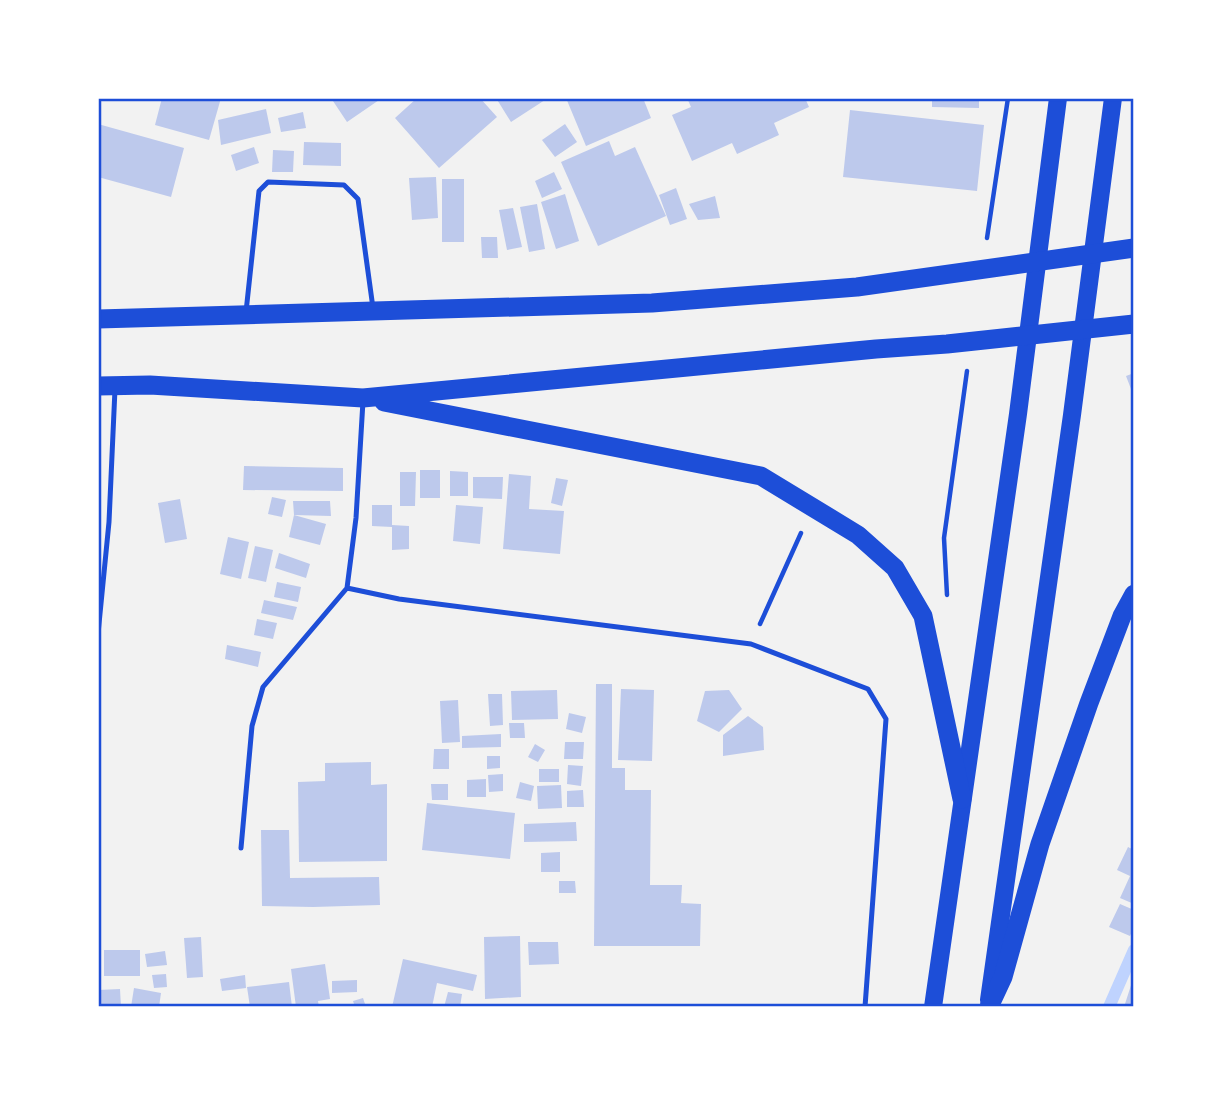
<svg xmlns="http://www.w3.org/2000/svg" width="1232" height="1105" font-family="Montserrat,sans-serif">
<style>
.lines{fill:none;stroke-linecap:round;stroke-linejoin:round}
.stream{stroke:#bfd3fe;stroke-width:12}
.building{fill:#bdc9ec}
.path{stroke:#1d4ed8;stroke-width:4.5}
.service{stroke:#1d4ed8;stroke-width:5}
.primary{stroke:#1d4ed8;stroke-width:18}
.trunk{stroke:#1d4ed8;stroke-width:19}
.neatline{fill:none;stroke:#1d4ed8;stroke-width:2.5}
</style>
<rect width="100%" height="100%" fill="#f2f2f2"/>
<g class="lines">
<path class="stream" d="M1109,1007L1134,950"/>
</g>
<path class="building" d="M162,98H221L209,140L155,125Z
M331,98H382L347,122Z
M417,98H480L497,117L439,168L395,118Z
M496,98H548L511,122Z
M566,98H643L651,118L586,146Z
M687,98H805L809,107L774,123L779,135L737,154L732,143L692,161L672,115L691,107Z
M932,98H979V108L932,107Z
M266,109L271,133L221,145L218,120Z
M850,110L984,125L977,191L843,177Z
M303,112L306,128L281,132L278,118Z
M98,124L184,148L171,197L98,177Z
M565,124L577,142L555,157L542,140Z
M609,141L615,156L635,147L666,216L598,246L561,162Z
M304,142L341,143V166L303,165Z
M254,147L259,163L236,171L231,155Z
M273,150L294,151L293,172H272Z
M554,172L562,189L542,198L535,181Z
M436,177L438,218L412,220L409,178Z
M442,179H464V242H442Z
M676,188L687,219L670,225L659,195Z
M565,194L579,241L556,249L541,202Z
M715,196L720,218L698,220L689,204Z
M537,204L545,249L529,252L520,207Z
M513,208L522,247L507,250L499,210Z
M481,237H497L498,258H482Z
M1134,373V387L1131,389L1126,376Z
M244,466L343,468V491L243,490Z
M420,470H440V498H420Z
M450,471L468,472V496H450Z
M400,472H416L415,506H400Z
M509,474L531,476L529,509L564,511L560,554L503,549Z
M473,477H503L502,499L473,498Z
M556,478L568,480L562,506L551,503Z
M272,497L286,500L282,517L268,514Z
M180,499L187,539L165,543L158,503Z
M293,501H330L331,516L294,515L326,524L320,545L289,537L294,515Z
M372,505H392V527L372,526Z
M456,505L483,507L480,544L453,541Z
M392,525L409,526V549L392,550Z
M228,537L249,542L241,579L220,574Z
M255,546L273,550L266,582L248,578Z
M279,553L310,564L306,578L275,568Z
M277,582L301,587L298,602L274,597Z
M264,600L297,607L293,620L261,613Z
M257,619L277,623L273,639L254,635Z
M227,645L261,652L258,667L225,659Z
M596,684H612V768H625V790H651L650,885H682L681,903L701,904L700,946H594Z
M621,689L654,690L652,761L618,760Z
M557,690L558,719L512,720L511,691Z
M729,690L742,709L719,732L697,721L705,691Z
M488,694H502L503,725L490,726Z
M458,700L460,742L442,743L440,701Z
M569,713L586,717L582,733L566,729Z
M748,716L763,727L764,750L723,756V735Z
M509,723H524L525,738H510Z
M501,734V747L462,748V736Z
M565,742H584L583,759H564Z
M535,744L545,750L538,762L528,757Z
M434,749H449V769H433Z
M487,756H500V768L487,769Z
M371,762V785L387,784V861L299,862L298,782L325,781V763Z
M568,765L583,766L581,786L567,784Z
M539,769H559V782H539Z
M503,774V791L489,792L488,775Z
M486,779V797H467V780Z
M520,782L534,786L531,801L516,798Z
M431,784H448V800H432Z
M561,785L562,808L538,809L537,786Z
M583,790L584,807H567V791Z
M427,803L515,813L510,859L422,850Z
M576,822L577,841L524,842V824Z
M261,830H289L290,878L379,877L380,905L313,907L262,906Z
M1128,847L1134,850V904L1120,898L1130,876L1117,870Z
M560,852V872H541V853Z
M559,881H575L576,893H559Z
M1120,904L1134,910V927L1130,936L1109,927Z
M520,936L521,997L485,999L484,937Z
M201,937L203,977L187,978L184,938Z
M528,942H558L559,964L529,965Z
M104,950H140V976H104Z
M165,951L167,965L147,967L145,954Z
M403,959L477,975L473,991L437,983L432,1007H392Z
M325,964L330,999L318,1001L319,1007H296L291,969Z
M166,974L167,987L154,988L152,975Z
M245,975L246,988L222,991L220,979Z
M1133,979L1134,1007H1124Z
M357,980V992L332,993V981Z
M289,982L292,1007H250L247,987Z
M134,988L161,993L159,1007H131Z
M120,989L121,1007H98V990Z
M448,992L462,994L460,1007H444Z
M363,998L366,1007H355L353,1001Z"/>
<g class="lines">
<path class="path" d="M987,238L1008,98
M947,595L944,538L967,371
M760,624L801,533"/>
<path class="service" d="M246,312L259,191L268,182L344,185L358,199L373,308
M363,401L356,518L347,588L399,599L751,644L868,689L886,719L865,1007
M98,634L109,522L115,389
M241,848L252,726L263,687L347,588"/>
<path class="primary" d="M989,1000L1072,415L1113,98
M933,1007L1018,414L1058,98"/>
<path class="trunk" d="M98,319L652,303L857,287L1134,248
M98,386L150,385L363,398L876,349L947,344L1134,324
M384,402L761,476L858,535L895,568L923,616L962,799
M989,1007L1003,977L1040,844L1089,703L1122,616L1134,594"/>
</g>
<rect width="1232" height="1105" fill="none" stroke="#ffffff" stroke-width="200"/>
<rect x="100" y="100" width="1032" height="905" class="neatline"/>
</svg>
